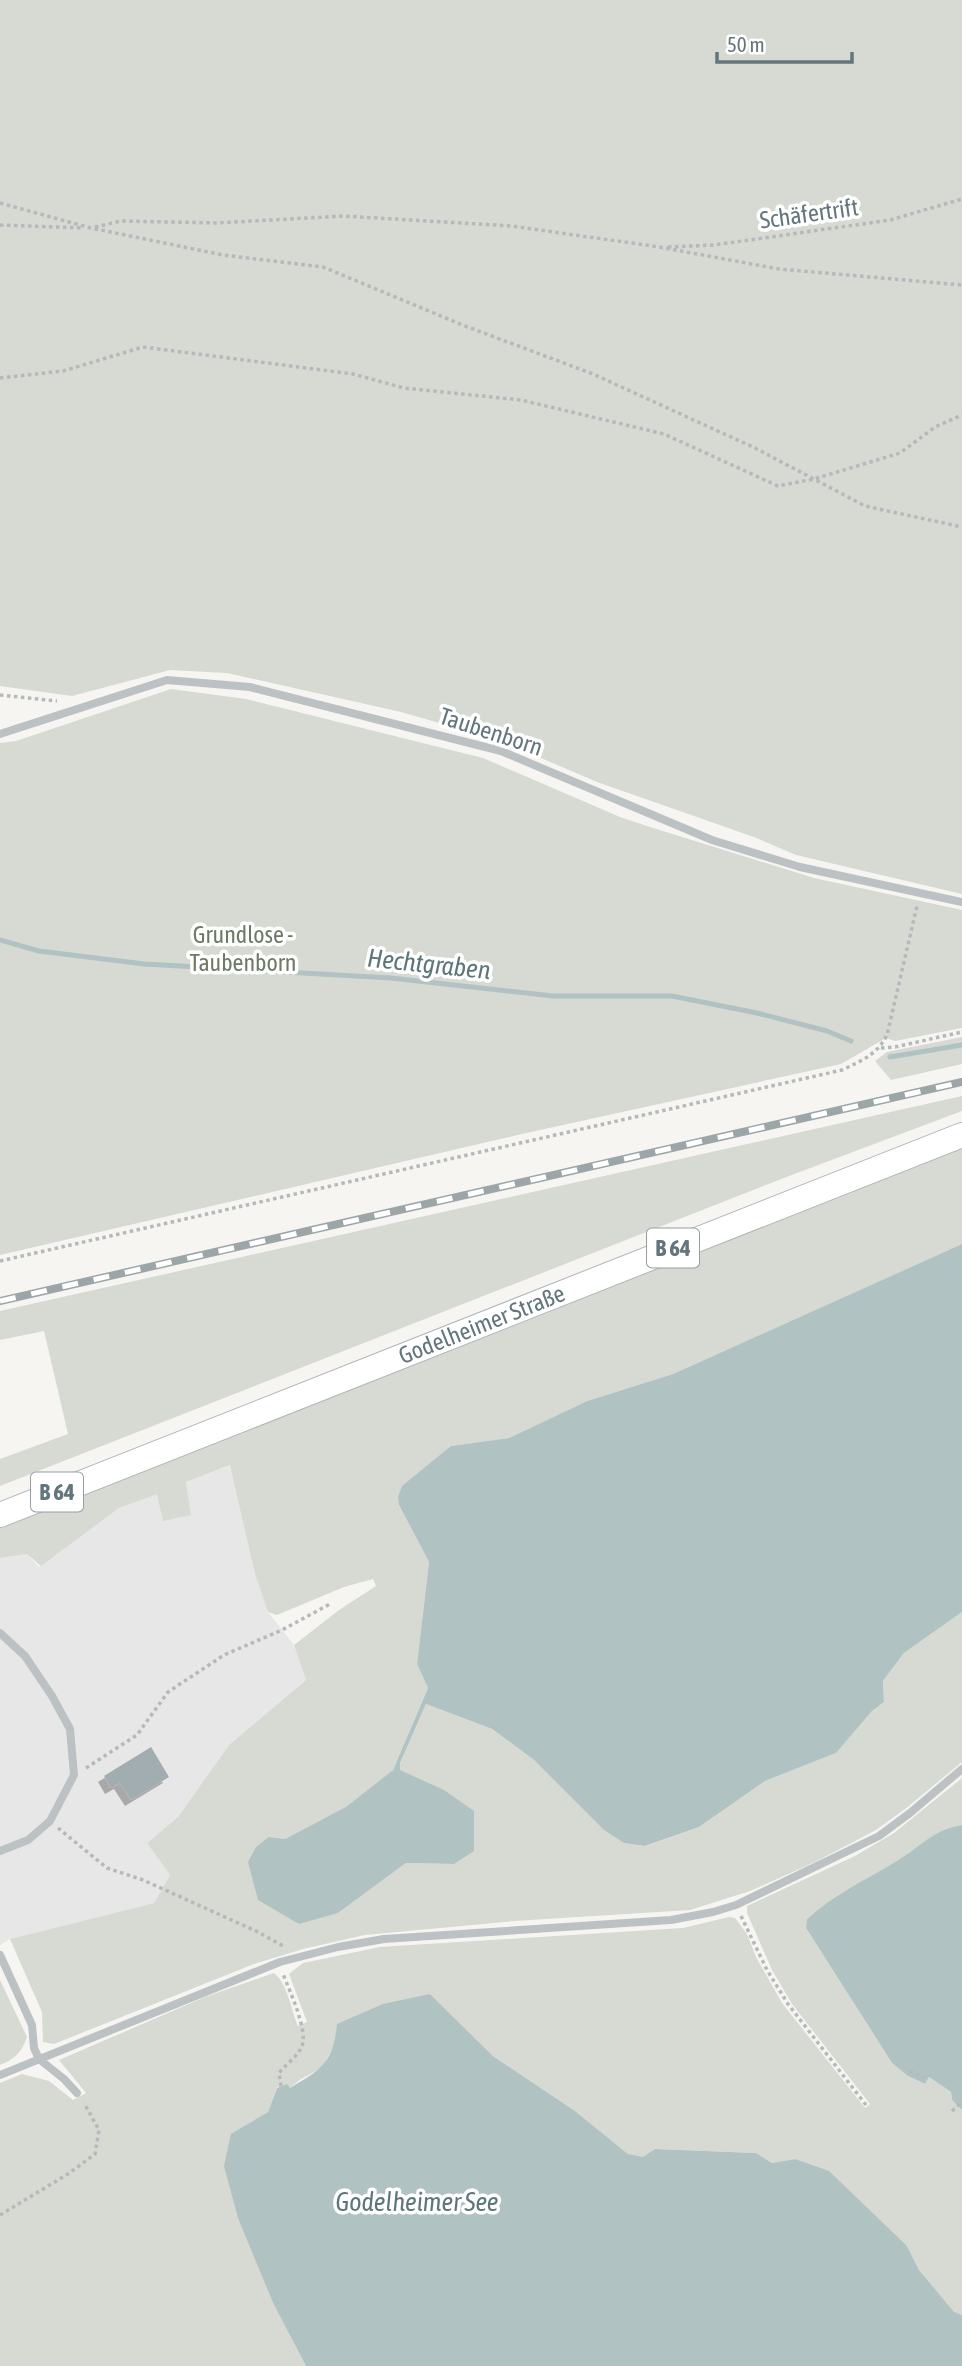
<svg xmlns="http://www.w3.org/2000/svg" width="962" height="2366" font-family="'Asap Condensed',sans-serif">
<style>
.built{fill:#e6e7e6}
.green{fill:#d6dad2}
.water{fill:#b1c2c3}
.lines{fill:none;stroke-linecap:round;stroke-linejoin:round}
.stream{stroke:#b1c2c3;stroke-width:5}
.building{fill:#a1adb0;filter:url(#shadow)}
.primary-casing{stroke:#b0b6b9;stroke-width:26}
.path{stroke:#b5b9bb;stroke-width:3.5;stroke-dasharray:3.5 3.5;stroke-linecap:butt}
.lane{stroke:#bcc2c4;stroke-width:8}
.primary{stroke:#fff;stroke-width:24}
.rail-casing{stroke:#9ca6a9;stroke-width:8}
.rail{stroke:#fff;stroke-width:5;stroke-dasharray:16;stroke-linecap:butt}
.labels{text-anchor:middle;stroke-width:7;stroke-linejoin:round;paint-order:stroke}
.shield{fill:#fff;stroke:#919fa3;stroke-width:2}
.shield-label{font-size:23px;font-weight:bold;fill:#62767c}
.street-label{font-size:24px;fill:#62767c;stroke:#fff}
.park-label{font-size:24px;fill:#6d7a64;stroke:#fff}
.water-label{font-size:26px;font-style:italic;fill:#5d7678;stroke:#fff}
</style>
<defs>
<filter id="shadow"><feDropShadow dx="-6" dy="6" stdDeviation="0" flood-color="#0004"/></filter>
</defs>
<rect width="100%" height="100%" fill="#f6f5f2"/>
<path class="built" d="M231,1465L255,1574L268,1612L294,1645L306,1680L229,1745L178,1817L147,1843L170,1875L154,1903L10,1939L0,1945V1558L27,1554L39,1567L119,1508L157,1493L191,1515L186,1482Z"/>
<path class="green" d="M0,0H962V894L796,855L754,837L597,782L499,740L401,712L227,673L170,670L72,696L0,686Z
M171,689L246,699L483,758L620,817L650,827L814,878L962,910V1028L895,1041L886,1038L841,1064L531,1132L0,1255V743L16,741Z
M962,1037V1064L891,1080L875,1061L887,1052Z
M962,1096V1111L789,1176L0,1486V1459L68,1434L44,1331L0,1340V1311Z
M962,1148V1244L673,1374L587,1401L509,1438L451,1446L399,1505L429,1562L417,1664L428,1688L393,1770L347,1807L285,1839L269,1837L338,1913L406,1863L454,1864L399,1770L400,1763L426,1704L492,1729L534,1760L624,1843L646,1846L699,1827L765,1781L836,1753L872,1711L884,1702L883,1681L904,1653L962,1612V1762L905,1809L876,1830L815,1862L750,1891L690,1910L514,1921L365,1935L303,1949L254,1964L54,2044L43,2042L42,2012L10,1939L154,1903L170,1875L147,1843L178,1817L229,1745L306,1680L294,1645L339,1610L376,1586L373,1579L344,1587L277,1615L268,1612L255,1574L230,1465L186,1482L191,1515L163,1521L157,1494L119,1508L41,1566L27,1554L0,1558V1527Z
M962,1778V1825C934,1830 919,1848 895,1862C865,1880 833,1895 807,1919L806,1928L892,2063L908,2076L925,2084L929,2077L951,2092L952,2100L962,2110V2315L954,2313L919,2270L907,2246L795,2159L772,2163L756,2153L655,2149L643,2158L628,2154L575,2111L493,2056L430,1994L335,2044L322,2068L301,2079L290,2088L277,2087L268,2112L231,2135L274,2305L306,2366H0V2083L22,2074L49,2081L73,2100L86,2093L59,2060L205,1997L274,1973C288,1984 291,2010 298,2026L307,2022L289,1974L303,1963L380,1947L683,1928L729,1917L735,1918L747,1934L756,1957L782,2003L865,2108L870,2104L792,2004L772,1970L747,1913V1906L855,1856L894,1833Z
M0,1980L27,2037C22,2052 15,2059 0,2065Z"/>
<path class="water" d="M962,1244V1612L904,1653L883,1681L884,1702L872,1711L836,1753L765,1781L699,1827L645,1846L624,1843L604,1830L534,1760L492,1729L426,1704L400,1763V1770L444,1790L474,1811V1851L454,1864L406,1863L338,1913L299,1924L258,1900L248,1862L256,1847L269,1837L285,1839L346,1807L393,1770L428,1688L417,1664L429,1562L399,1505L398,1497L402,1486L451,1446L509,1438L587,1401L673,1374Z
M962,1825V2110L952,2100L951,2092L929,2077L925,2084L908,2076L892,2063L806,1928L807,1919C833,1895 865,1880 895,1862C919,1848 934,1829 962,1825Z
M430,1994L493,2056L575,2111L628,2154L643,2157L655,2149L756,2153L772,2163L795,2159L829,2171L907,2246L919,2270L954,2312L962,2315V2366H306L274,2305L238,2218L224,2166L231,2134L268,2112L277,2088L287,2084L290,2088C322,2069 333,2063 337,2024L383,2004Z"/>
<g class="lines">
<path class="stream" d="M0,940L39,951L144,964L391,978L553,996H672L757,1013L827,1031L851,1041
M890,1057L962,1045"/>
</g>
<path class="building" d="M151,1747L169,1777L131,1800L120,1783L111,1788L104,1776Z"/>
<g class="lines">
<g class="primary-casing">
<g id="primary">
<path id="s1" d="M0,1515L962,1135"/>
</g>
</g>
<path class="path" d="M0,203L91,228L223,255L323,267L465,326L593,374L755,448L865,506L962,527
M0,225L84,228
M95,227L121,221L217,223L343,216L512,226L659,247L779,269L962,285
M668,247L714,245L890,220L962,199
M0,378L63,371L143,347L353,374L404,388L521,400L664,434L778,486L814,479L900,453L935,427L962,415
M0,695L57,701
M881,1048L895,1047L962,1032
M0,1261L842,1070C861,1061 877,1055 887,1035L917,906
M86,1768L137,1735L168,1692L224,1655L282,1630L330,1604
M58,1828L107,1868L143,1880L256,1931L285,1947
M741,1916L767,1970L788,2004L866,2105
M910,2071L924,2077
M281,2086L279,2073C285,2065 297,2057 301,2048C310,2033 289,1990 283,1974
M952,2111L962,2102
M0,2215L68,2174L95,2154L99,2130L84,2103"/>
<path class="lane" d="M0,734L167,680L250,687L501,751L712,840L800,867L962,902
M0,1633L25,1656L52,1696L70,1729L74,1775L50,1821L28,1840L0,1851
M0,1955L32,2025L34,2048L39,2059L64,2079L77,2093
M0,2075L280,1962L338,1947L384,1939L671,1920L713,1912L736,1905L879,1836L910,1813L962,1769"/>
<use href="#primary" class="primary"/>
<g class="rail-casing">
<path id="rail" d="M0,1301L962,1082"/>
</g>
<use href="#rail" class="rail"/>
</g>
<g class="labels">
<g class="shield">
<rect x="647" y="1228.5" width="52" height="39" rx="5"/>
<rect x="31" y="1472.5" width="52" height="39" rx="5"/>
</g>
<g class="shield-label">
<text x="673" y="1256">B 64</text>
<text x="57" y="1500">B 64</text>
</g>
<g class="street-label">
<text transform="translate(809 214) rotate(-8)" y="8">Schäfertrift</text>
<text transform="translate(491 732) rotate(18)" y="8">Taubenborn</text>
<text dy="8" stroke="none"><textPath href="#s1" startOffset="518">Godelheimer Straße</textPath></text>
</g>
<g class="park-label">
<text x="243" y="943">Grundlose -<tspan x="243" dy="28">Taubenborn</tspan></text>
</g>
<g class="water-label">
<text transform="translate(429 964) rotate(6)" y="9">Hechtgraben</text>
<text x="417" y="2211">Godelheimer See</text>
</g>
</g>
<path d="M717 52v10h135v-10" fill="none" stroke="#62767c" stroke-width="3.5"/>
<text x="727" y="52" font-size="21" fill="#62767c" stroke="#ffffff" stroke-width="5" paint-order="stroke">50 m</text>
</svg>
